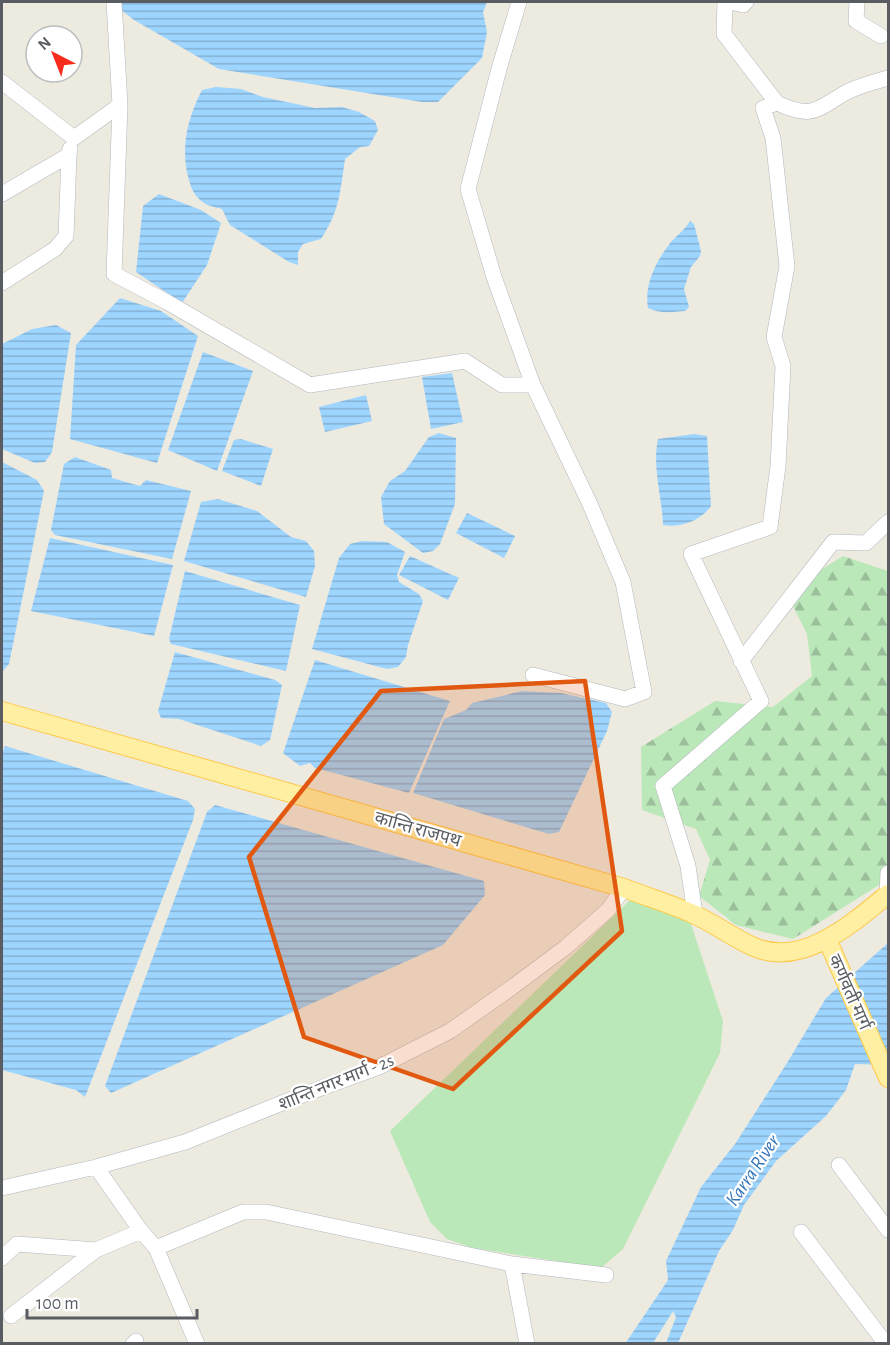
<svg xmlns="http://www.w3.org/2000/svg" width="890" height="1345" font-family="'Alegreya Sans','Noto Sans Devanagari',sans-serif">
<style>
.green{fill:#bae8b9}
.forest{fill:url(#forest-firs)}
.water{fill:url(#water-rules)}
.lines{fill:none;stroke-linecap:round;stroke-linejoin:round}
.minor-casing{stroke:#b3b7bc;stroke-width:16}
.major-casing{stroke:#fdc949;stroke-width:20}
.minor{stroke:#fff;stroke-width:15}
.major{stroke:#ffefa3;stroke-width:18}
.marked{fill:#e15910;fill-opacity:0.2;stroke:#e15910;stroke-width:4.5;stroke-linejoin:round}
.labels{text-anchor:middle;stroke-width:4.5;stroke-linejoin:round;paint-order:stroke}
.street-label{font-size:18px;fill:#595d62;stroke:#fff}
.water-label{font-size:20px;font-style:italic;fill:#3376b9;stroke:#fff}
</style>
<defs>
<pattern id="forest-firs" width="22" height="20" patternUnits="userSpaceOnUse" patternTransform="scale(1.5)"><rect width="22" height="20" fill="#bae8b9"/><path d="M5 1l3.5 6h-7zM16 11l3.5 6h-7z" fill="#9abf9a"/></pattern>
<pattern id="water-rules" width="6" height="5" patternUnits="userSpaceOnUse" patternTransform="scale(1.5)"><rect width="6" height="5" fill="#9ed5ff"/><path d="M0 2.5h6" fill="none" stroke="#84b0d2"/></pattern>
</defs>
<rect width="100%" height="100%" fill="#edeae0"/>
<path class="green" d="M630,900L690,921L723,1021L720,1053L623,1249L601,1268L473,1248L447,1239L430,1222L390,1131Z"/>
<path class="forest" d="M843,556L888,571V863L879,885L793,939L736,925L699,896L710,860L696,829L642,810L641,747L715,701L773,707L812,676L807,634L786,592Z"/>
<path class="water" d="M122,2H487L483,12L487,32L482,58L438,102H422L219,69L134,20L120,9Z
M216,87L241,89L263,97L315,108L342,107L359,112L375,121L378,130L369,146L360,147L345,159C340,192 340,210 321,239L303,244L298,252V265L289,262L238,230L230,225L222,209C216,207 208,206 204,203C196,198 191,189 189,180C180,149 187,119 202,90Z
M159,194L201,210L221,223L207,265L182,303L136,272L143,206Z
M690,221L694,224L701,251L700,256L691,267L684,289L689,307L685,311C673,312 659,314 648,308C644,284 656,261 671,242C677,235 685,230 690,221Z
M120,298L161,311L198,336L157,463L70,439L76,345Z
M56,325L71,333L52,452L45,462L35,463L2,449V344L32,329Z
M203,352L253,371L217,471L168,450Z
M452,373L463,422L431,429L422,377Z
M366,395L372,421L325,432L319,407Z
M439,433L456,438L455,504L440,544L433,551L423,553L384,524L381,497L390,481L405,471L429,437Z
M694,434L707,436L711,506C701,521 680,528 663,525C662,496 652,468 658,439Z
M241,439L273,449L261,486L222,471L234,440Z
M75,457L111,470L112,478L140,486L146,480L191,491L172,559L55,535L51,530L64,464Z
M2,462L37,480L44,491L9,664L2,672Z
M218,499L257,511L291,537L306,541L314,551L315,566L306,597L184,561L201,502Z
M467,513L515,536L504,558L456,533Z
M50,538L173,565L154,636L31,611Z
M362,541L387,542L405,552L397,575L399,582L419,594L423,601L408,645L406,657L398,667L387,669L312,649L339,558L350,544Z
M410,556L459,578L448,600L399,575Z
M185,571L300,605L286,671L171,644L169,639Z
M175,652L275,680L282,685L270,740L261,746L179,719L161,718L158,711Z
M315,660L450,701L409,793L315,768L310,763L300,766L283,753Z
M522,691L561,693L606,703L612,712L607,731L559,832L549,834L413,793L444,719L466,710L472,703Z
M5,746L188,801L195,809L193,820L85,1097L76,1090L2,1070V754Z
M215,805L484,881L485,895L443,945L111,1093L105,1086L207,812Z
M888,943V1065L855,1064L846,1090L826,1116L776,1161L744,1205L733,1230L719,1251L678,1343H666L676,1317L673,1311L653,1343L625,1344L668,1280L666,1261L701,1187L735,1144L787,1063L826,998Z"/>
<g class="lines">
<g class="minor-casing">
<path id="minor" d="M519,2L499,69L468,189L494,277L533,385L589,502L623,582L644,692L625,699L533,675
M730,2L743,5L746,2
M857,2L856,21L881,36
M2,82L74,138L120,105L114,2
M777,103C814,120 816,109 847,92C860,85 875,82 888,78
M120,105L114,274L167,302L310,385L465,361L502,385H533
M2,194L69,155L70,149
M2,283L55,249L66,236L69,155
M741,661L833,542L866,543L888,522
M887,896L888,873
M695,914L688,866L663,786L761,701L691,554L770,527L778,466L783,366L774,337L787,266L773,138L763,108L777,103L724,34L725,2
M839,1165L888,1230
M96,1167L141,1231L156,1248L197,1344
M2,1188L96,1167L185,1142L297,1097L379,1067L450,1031L511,988L566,947L608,910L624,888
M801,1232L886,1344
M156,1248L243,1212H266L512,1264L527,1344
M2,1258L17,1244L96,1250L141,1231
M512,1264L606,1275
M11,1316L96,1250
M133,1344L136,1341"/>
</g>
<g class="major-casing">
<path id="major" d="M2,711L624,888C647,897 671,904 693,914C714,923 733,938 754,947C803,968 853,923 888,894
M827,939L888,1078"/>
</g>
<use href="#minor" class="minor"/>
<use href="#major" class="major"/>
</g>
<path class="marked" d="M585,681L622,931L453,1089L304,1037L249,857L381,691Z"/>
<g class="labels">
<g class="street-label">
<text transform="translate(418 829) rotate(16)" y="6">कान्ति राजपथ</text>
<text transform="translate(850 992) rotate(66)" y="6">कर्णवती मार्ग</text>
<text transform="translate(336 1082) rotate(-22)" y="6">शान्ति नगर मार्ग - 2s</text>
</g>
<g class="water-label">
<text transform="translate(752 1170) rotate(-56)" y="7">Karra River</text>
</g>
</g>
<rect width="890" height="1345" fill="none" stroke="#595d62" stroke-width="6"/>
<g transform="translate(54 54) rotate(318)"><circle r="28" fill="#ffffff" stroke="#bdbec0" stroke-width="1.5"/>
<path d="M0-4.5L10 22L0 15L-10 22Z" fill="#f72c1c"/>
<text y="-9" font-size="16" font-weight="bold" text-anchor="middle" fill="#595d62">N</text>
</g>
<path d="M27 1309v9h170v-9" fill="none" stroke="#595d62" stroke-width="3"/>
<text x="36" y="1309" font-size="18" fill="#595d62" stroke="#ffffff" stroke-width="4.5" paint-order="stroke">100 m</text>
</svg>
